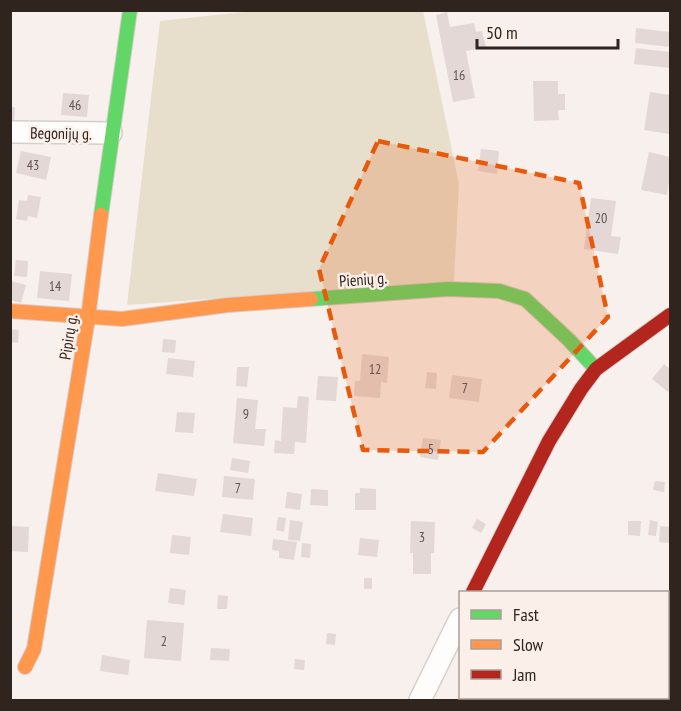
<svg xmlns="http://www.w3.org/2000/svg" width="681" height="711" font-family="'PT Sans Narrow',sans-serif">
<style>
.green{fill:#e8decc}
.building{fill:#e3d8d6}
.lines{fill:none;stroke-linecap:round;stroke-linejoin:round}
.street-casing{stroke:#d7cdc9;stroke-width:24}
.fast-casing{stroke:#d7cdc9;stroke-width:16}
.slow-casing{stroke:#d7cdc9;stroke-width:16}
.jam-casing{stroke:#d7cdc9;stroke-width:16}
.street{stroke:#fefdfc;stroke-width:21}
.fast{stroke:#63d668;stroke-width:14}
.slow{stroke:#ff974d;stroke-width:14}
.jam{stroke:#b3261e;stroke-width:14}
.marked{fill:#e8590c;fill-opacity:0.2;stroke:#e8590c;stroke-width:4.5;stroke-dasharray:12 8;stroke-linejoin:round}
.labels{text-anchor:middle;stroke-width:5;stroke-linejoin:round;paint-order:stroke}
.number-label{font-size:14px;fill:#605450}
.street-label{font-size:16px;fill:#30241f;stroke:#fbefe9}
</style>
<rect width="100%" height="100%" fill="#f7f0ed"/>
<path class="green" d="M263,10L423,11L459,184L454,281L127,305L160,21Z"/>
<path class="building" d="M447,12L450,27L474,23L476,32L482,31L486,47L466,51L475,98L453,102L436,15Z
M636,28L670,32V47L635,43Z
M636,48L670,52V68L634,64Z
M533,81H558V94H565V110H558L559,120L534,121Z
M650,92L670,95V134L644,130Z
M63,93L89,95L87,117L61,115Z
M10,107H15L14,122H10Z
M481,149L499,151L497,174L478,171Z
M21,151L51,157L46,180L16,173Z
M649,152L670,157V177L667,195L641,190Z
M28,195L41,197L37,218L28,216L27,221L16,219L19,200L27,201Z
M591,198L616,201L611,236L621,237L618,254L584,249Z
M16,260L28,261L27,277L14,276Z
M40,271L72,274L69,301L37,298Z
M11,281L26,285L21,303L10,300Z
M10,329L19,330L18,343L10,342Z
M163,339L176,340L175,353L162,352Z
M362,354L389,357L387,383L381,382L380,398L354,396L355,381H360Z
M168,358L195,361L193,377L166,374Z
M664,364L670,369V389L668,392L652,379Z
M237,367H249L247,387L236,386Z
M427,372L437,373L436,389L425,388Z
M452,375L482,379L479,402L449,398Z
M318,376L338,377L336,401L316,400Z
M298,396L309,397L306,443L295,442L294,454L274,453L275,440L281,441L283,407L297,408Z
M237,398L258,400L255,429H266L264,446L233,443Z
M177,412L195,413L193,433L175,432Z
M423,438L441,440L438,460L420,457Z
M232,458L250,461L248,473L230,470Z
M158,473L197,479L194,496L155,491Z
M224,476L255,479L253,500L222,497Z
M655,481L665,482L664,492L653,490Z
M360,488L376,489V510H355V493H360Z
M311,489L328,490V506L310,505Z
M287,492L302,494L300,510L285,508Z
M223,514L253,518L251,536L220,532Z
M278,517L286,518L284,532L276,530Z
M477,519L486,524L481,533L472,528Z
M290,520L303,522L300,541L288,540Z
M650,520L658,522L656,536L648,535Z
M411,521L435,522L434,553H431V574H413V553H410Z
M628,521H641L640,536L628,535Z
M10,526L29,527L28,552L10,551Z
M660,526L670,527V543L659,542Z
M172,535L191,537L189,555L170,553Z
M360,538L379,540L377,557L358,555Z
M273,539L297,542L294,560L279,558V551L272,550Z
M302,543L311,544L310,558L301,557Z
M364,578H372V589H364Z
M170,588L186,590L184,605L168,603Z
M218,595L228,596L227,609H217Z
M147,620L184,623L181,661L144,658Z
M327,633L336,634L335,645L326,644Z
M211,648L230,649L229,661L210,660Z
M102,655L130,660L128,675L100,671Z
M295,659L305,660L304,670L294,669Z"/>
<g class="lines">
<g class="street-casing">
<path id="street" d="M10,132L111,133
M420,700L460,619"/>
</g>
<g class="fast-casing">
<path id="fast" d="M101,215L130,10
M311,299L448,289L499,291L525,299L569,340L596,369"/>
</g>
<g class="slow-casing">
<path id="slow" d="M10,311L122,319L228,305L311,299
M25,667L34,649L88,318L101,215"/>
</g>
<g class="jam-casing">
<path id="jam" d="M473,592L549,441L581,389L596,369L670,315"/>
</g>
<use href="#street" class="street"/>
<use href="#fast" class="fast"/>
<use href="#slow" class="slow"/>
<use href="#jam" class="jam"/>
</g>
<path class="marked" d="M378,141L579,183L608,317L483,452L363,450L319,269Z"/>
<g class="labels">
<g class="number-label">
<text x="459" y="80">16</text>
<text x="75" y="110">46</text>
<text x="33" y="170">43</text>
<text x="601" y="223">20</text>
<text x="55" y="291">14</text>
<text x="375" y="374">12</text>
<text x="465" y="393">7</text>
<text x="246" y="419">9</text>
<text x="431" y="454">5</text>
<text x="238" y="493">7</text>
<text x="422" y="542">3</text>
<text x="164" y="646">2</text>
</g>
<g class="street-label">
<text transform="translate(61 133) rotate(1)" y="6">Begonijų g.</text>
<text transform="translate(363 279) rotate(-4)" y="6">Pienių g.</text>
<text transform="translate(68 337) rotate(-81)" y="6">Pipirų g.</text>
</g>
</g>
<rect width="681" height="711" fill="none" stroke="#30241f" stroke-width="24"/>
<rect x="459" y="591" width="210" height="108" fill="#fbefe9" stroke="#aa9e98" stroke-width="1.5"/>
<rect x="471" y="610" width="30" height="9" fill="#63d668" stroke="#aa9e98" stroke-width="1.5"/>
<text x="513" y="621" font-size="18" fill="#30241f">Fast</text>
<rect x="471" y="640" width="30" height="9" fill="#ff974d" stroke="#aa9e98" stroke-width="1.5"/>
<text x="513" y="651" font-size="18" fill="#30241f">Slow</text>
<rect x="471" y="670" width="30" height="9" fill="#b3261e" stroke="#aa9e98" stroke-width="1.5"/>
<text x="513" y="681" font-size="18" fill="#30241f">Jam</text>
<path d="M477 39v9h141v-9" fill="none" stroke="#30241f" stroke-width="3"/>
<text x="486" y="39" font-size="18" fill="#30241f" stroke="#fbefe9" stroke-width="4.5" paint-order="stroke">50 m</text>
</svg>
